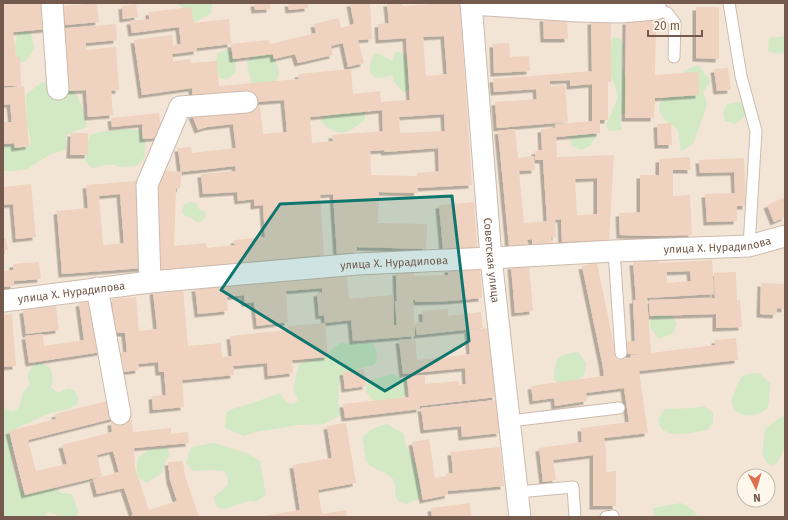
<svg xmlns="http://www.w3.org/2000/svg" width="788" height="520" font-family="'Fira Sans',sans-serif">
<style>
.residential{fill:#f3e5d5;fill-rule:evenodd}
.green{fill:#d3e8c5}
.building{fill:#efd2bf;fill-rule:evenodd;filter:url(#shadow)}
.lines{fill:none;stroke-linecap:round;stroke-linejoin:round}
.service-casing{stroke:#cdbbad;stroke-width:13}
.minor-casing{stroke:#cdbbad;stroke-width:23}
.service{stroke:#fff;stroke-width:11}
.minor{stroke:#fff;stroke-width:21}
.marked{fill:#0f766e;fill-opacity:0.2;stroke:#0f766e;stroke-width:3;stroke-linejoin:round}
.labels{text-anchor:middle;stroke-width:3;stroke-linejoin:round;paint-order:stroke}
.street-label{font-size:11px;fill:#735a4c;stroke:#fef7ec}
</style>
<defs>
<filter id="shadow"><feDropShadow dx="-3.5" dy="3.5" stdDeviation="0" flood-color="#0004"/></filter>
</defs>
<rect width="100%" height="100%" fill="#fbf3e6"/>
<path class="residential" d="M3,3H785V517H3ZM744,476H768V500H744Z"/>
<path class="green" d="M178,3H212L211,13L194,23Z
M18,32H31L34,48L27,60L20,63C12,52 15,45 18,32Z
M613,36L621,39L624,46L622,64L625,77L632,85L633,112L620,115L622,130L609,131L606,125C608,119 617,103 617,98C617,87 613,83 610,74C608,66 610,44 613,36Z
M785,36V53L777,54L768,51L769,38Z
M227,49L236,57L235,74L226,80L220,78L216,67L217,54Z
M270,51L277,64L279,74L275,83L264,87L252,83L248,70L247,61L256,52Z
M396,51L403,53C412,66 410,73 409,89L404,93L394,82L392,75C387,76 383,78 378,78C369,77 368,66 372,59C373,57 374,55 376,53L382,55L392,61Z
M698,65L711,81L703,92L707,103L702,120L693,144L681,152L678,130C673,126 665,121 662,116C651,99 673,96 680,86C684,81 683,76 683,71Z
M57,79H64L69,83L77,96L85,113L87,127L66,135V149L51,154L27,169L13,171H3V145H12L24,148L31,144L29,130L27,124L26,94L41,83Z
M740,102L744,108L745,117L735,124L725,121L723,112L727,104Z
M365,109V120C361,123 351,131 346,132C337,134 326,128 321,121L323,114Z
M126,129L140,130L145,142V157L137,166L120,167L114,165H105L93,168L85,162V150L90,135L100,132Z
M585,129L596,136L590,146L581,150L572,146L569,135Z
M190,202L196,203L199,209L205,212V218L200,222H197C195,221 193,218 191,218C183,215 180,215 184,205Z
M658,312H670L677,324L673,333L659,339L651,330L649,321Z
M340,343L358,344L373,343L376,350L377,361L373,365L346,372H343L339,386L338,403L341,415L324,424L298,425L282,428L256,432L244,436L225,428L226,413L232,409L256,402L279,393L287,403L294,404L298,400L296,395L293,389L299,364L311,359L328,353Z
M578,352L586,363L584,376L573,383L559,384L554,380V372L557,359L563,355Z
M37,362L50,367L53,380L51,387L58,393L69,388L75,391L79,398L77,404L69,409L50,413L17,428L12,436V460L17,483L23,492L39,491L54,487L61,493L72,494L78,510L77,517H57V515L47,512L45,517H3V503L5,499L3,497V407L11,411L17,410L20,404L23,392L30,384L27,374Z
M759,373L770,383C769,390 770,400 768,406C764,414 752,417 744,415C741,414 738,413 735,411L731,401L738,383L743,375Z
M393,374L407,381L406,394L398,400L391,401L373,400L366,392L367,381Z
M704,406L713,413V423L707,430C695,432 671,439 661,428C659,426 659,422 658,419L665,409L693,408Z
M785,415V446L781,456L776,464L770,465L765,460L762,453L765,429L775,421Z
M387,424L404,434L406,446L417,466L423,488L419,499L406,504L398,501L395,495V486L393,479L385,473L370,466L366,461L362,438C368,430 377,426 387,424Z
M214,443L244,452L260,461L266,495L256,502C254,502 252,501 250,501C237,502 216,520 214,497L228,485L227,476L224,471L210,470L193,471L186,463L190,449L196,446Z
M168,448L170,455L165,462L162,473L146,483L137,476V463L139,456L151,449Z
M681,503L693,510L698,517H654L653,508Z"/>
<path class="building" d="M3,3H45L47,29L13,32L16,57H20L21,86H3Z
M97,3L99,22L65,25L64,6Z
M254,3H270V9L255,10Z
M288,3H308V8L289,10Z
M350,3H370L372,39L358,40L364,63L348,67L343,43L331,46L333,55L298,63L295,54L274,59L273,54L233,59L231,44L269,40L270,44L316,33L314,24L339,18L341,28L354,24Z
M387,3H403V6L446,3H460L472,185L418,188L417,193L379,192L378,223L427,224L426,249L357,247V252L337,254L333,194L320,195L324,255L159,270L158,190L160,170L182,172L180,189L176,188L174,246L206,243L207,248L235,245L234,240L265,237L263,205L254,206V199L238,201L237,192L203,194L201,174L236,171L235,166L181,172L178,148L191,147L192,153L236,148L233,124L207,127L198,130L192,115L201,112L260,106L263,134L287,132L284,100L252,102H193L192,88L142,95L134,40L172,35L173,45L181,44L179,27L132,33L130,21L149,19V12L191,7L194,23L229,19L231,44L197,48V51L172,54L173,61L190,59L191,63L217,61L219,86L299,79L298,74L351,69L353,94L380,91L381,102L410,100L406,38L379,40L378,24L389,23ZM444,36L447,74L426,76L423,37ZM382,110L383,131L332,135L333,141L312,143L310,117ZM444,114L445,131L400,133L399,117ZM438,148L439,171L417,173V176L371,175L370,151L384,150L385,152Z
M136,4L138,17L123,19L122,6Z
M696,7H719V59L696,58Z
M543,18H567L568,39H544Z
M591,21H611V82H608V120H600V133L556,137L557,157L614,155L609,240L562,242L561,219L555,220L556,237H551L552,246L532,247V239L527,240L528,245L509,246L498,131L515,129L518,158L534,156L535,170L519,171L524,223L547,221L543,160H535V151L542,150L541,129L556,128L555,124L592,121V84L570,86V80L550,81V86L565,85L568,122L497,128L495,102L537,99L536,89L494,92L493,79L592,71ZM597,178V214L577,215L575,179Z
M626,21H656L655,75L698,72L699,95L655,98L654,118H625Z
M116,24L117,40L86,43V50L116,47L119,90L111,91L113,115L88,117L86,90L69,91L65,48L58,29Z
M509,43L510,57L529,56L530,71L494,73L493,44Z
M728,68L731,90L717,91L714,69Z
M24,86L29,146L15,148L14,143L3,144V122H12L10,104L3,105V88Z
M159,113L160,122H163L164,137L143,139L142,124L112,127L111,118Z
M671,123L672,145H658L657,124Z
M71,133H88V155H70Z
M690,157L691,170H673V196L690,195L692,235L658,236L620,235L619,213L640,212V175H659V159Z
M744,158L746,206H737V221L707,222L705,194L735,193L734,172L700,173L699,160Z
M136,181L143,268L62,274L57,211L88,208L86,185ZM120,194L124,243L103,245L99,196Z
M31,184L36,237L16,239L13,204L3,205V187Z
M785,197V217L774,222L767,205Z
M474,202L477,247L443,249L439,205Z
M3,239H6L8,250H3Z
M659,260V263L712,260L714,294L647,298L651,353L715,345V340L736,338L738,360L639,371L648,433L604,438L606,450V472L616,471V506H593V455L553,460L556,480L543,482L539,448L582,442L581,428L629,422L624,388L586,393L587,401L555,406L554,398L533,401L531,386L604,376L602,362L582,266L597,263L617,360L631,358L630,355L644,354H626L625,341H635L633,300H636L633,262ZM690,271L691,281L667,283V272Z
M39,262L41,279L14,281V286L3,287V271L13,270V264Z
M529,265L533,311L515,313L511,266Z
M480,267L482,298L449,301L415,302V300H413L415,336L353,341L351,320L325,323L324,315L319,316L317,293L322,292V288L286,291L288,322L257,326L254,302L245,303L244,295L227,297L228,311L198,314L195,288L284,279V281L347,275L349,299L393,295L394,325H397L395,301H397L396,272H414V276L448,275V269Z
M736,272L737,300H740L742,327L716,328V314L650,316L649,300L715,298L714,273Z
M761,283L785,284V309L777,308L776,315L760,314Z
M183,288L188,346L221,343L222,357L232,356L230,336L288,330V326L325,323L328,357L292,360L293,373L268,376L267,363L233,366L234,375L182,380L184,407L153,410L152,396L166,395L164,372H159L158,362L138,364L139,370L122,372L120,353L127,352L125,333H115L112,299L136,297L139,331L157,329L153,291Z
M94,301L101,352L29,363L25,336L43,334L44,346L84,340L79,303Z
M56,306L59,330L26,334L23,310Z
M448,309V316L481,312L483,328L417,335L415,323L423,322L422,311Z
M12,314L16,366L3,367V315Z
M489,328L496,397L420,406V409L345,418L343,404L409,397L407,377L425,375V384L458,381L459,385L466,384L465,368L403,374L399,340L415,339L417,360L470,354L468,330Z
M364,369L366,386L345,389L343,372Z
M111,400L115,418L28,440L36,471L67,464L62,445L112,432L111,422L132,420L133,432L171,428V434L188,432L189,443L134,448L135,468L149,510L177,501L170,480L168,462L183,461L185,476L199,517H129L133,515L124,488L97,494L93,479L119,472L113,451L97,455L102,476L25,495L9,431L56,419L55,414Z
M496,400L500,433L462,437L461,426L424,430L421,408Z
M346,423L356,483L318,490L322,514L346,510L347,517H264V516L300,510L293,465L332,458L327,426Z
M429,439L435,478L446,476V474L453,473L451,452L500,447L504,486L448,491V495L423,500L412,442Z
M470,503L471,517H432L431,508Z"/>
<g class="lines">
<g class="service-casing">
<path id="service" d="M729,3L741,76L756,131L749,246
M656,9L667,13L675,23L674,57
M614,251L621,353
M510,421L619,408
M518,492L573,487L575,517
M606,517L613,516"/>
</g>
<g class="minor-casing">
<g id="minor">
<path d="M52,3L58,89"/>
<path id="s1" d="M471,3L491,258L520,517"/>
<path d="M471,4L578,11L620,12L656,9"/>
<path d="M150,282L147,185L180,107L247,102"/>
<path d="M97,288L120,414"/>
<path id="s2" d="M3,301L150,282L358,264L491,258L614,251L749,246L785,236"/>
</g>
</g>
<use href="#service" class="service"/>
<use href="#minor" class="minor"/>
</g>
<path class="marked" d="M452,196L469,341L385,391L221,290L280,204Z"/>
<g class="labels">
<g class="street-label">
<text dy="4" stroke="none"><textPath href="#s2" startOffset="717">улица Х. Нурадилова</textPath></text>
<text dy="4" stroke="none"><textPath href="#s1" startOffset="258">Советская улица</textPath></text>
<text dy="4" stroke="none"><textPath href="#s2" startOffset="393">улица Х. Нурадилова</textPath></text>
<text dy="4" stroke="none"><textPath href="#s2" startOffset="69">улица Х. Нурадилова</textPath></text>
</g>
</g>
<rect width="788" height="520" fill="none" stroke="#735a4c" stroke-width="8"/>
<g transform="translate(756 488) rotate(175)"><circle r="19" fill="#fef7ec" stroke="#c6b8ac"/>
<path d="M0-3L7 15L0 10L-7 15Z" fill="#df7151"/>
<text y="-6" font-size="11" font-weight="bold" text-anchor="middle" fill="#735a4c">N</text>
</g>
<path d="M648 30v6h54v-6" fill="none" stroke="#735a4c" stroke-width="2"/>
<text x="654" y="30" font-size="12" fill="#735a4c" stroke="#fef7ec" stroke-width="3" paint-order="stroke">20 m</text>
</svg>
